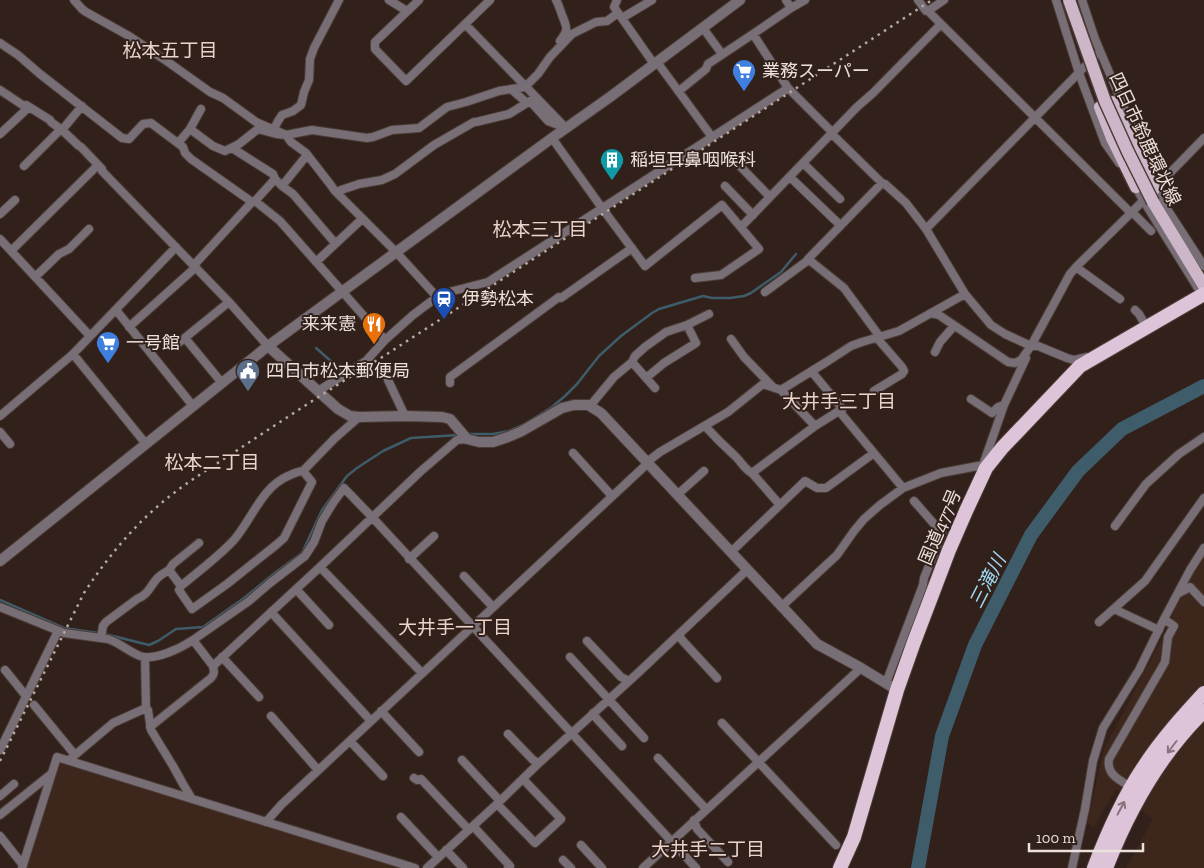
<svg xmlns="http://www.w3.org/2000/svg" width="1204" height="868" font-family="'Zilla Slab','Noto Sans JP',serif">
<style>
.built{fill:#3d271d}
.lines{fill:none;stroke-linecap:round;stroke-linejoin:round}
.stream{stroke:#3f5c6a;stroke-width:2.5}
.river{stroke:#3f5c6a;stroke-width:14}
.minor-casing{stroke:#4c3c36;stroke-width:10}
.tertiary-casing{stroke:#4c3c36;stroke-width:12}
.primary-casing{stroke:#4c3c36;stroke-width:15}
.trunk-casing{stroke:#4c3c36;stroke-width:16}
.minor{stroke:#786e76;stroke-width:8}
.tertiary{stroke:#786e76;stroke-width:10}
.primary{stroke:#ccb6c8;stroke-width:12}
.trunk{stroke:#ddc4d8;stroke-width:14}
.rail{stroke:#b6a9a3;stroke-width:2.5;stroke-dasharray:2.5 5;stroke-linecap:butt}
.primary-bridge-casing{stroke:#4c3c36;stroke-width:15;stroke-linecap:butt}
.primary-bridge{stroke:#ccb6c8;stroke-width:12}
.oneway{stroke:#88727a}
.labels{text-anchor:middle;stroke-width:4;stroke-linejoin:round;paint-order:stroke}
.poi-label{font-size:18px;fill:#ece0db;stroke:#32211b;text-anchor:start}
.street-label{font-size:18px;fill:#ece0db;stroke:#32211b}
.neighbourhood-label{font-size:19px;fill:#ead3ca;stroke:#32211b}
.water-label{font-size:19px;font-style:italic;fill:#a0dbf6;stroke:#32211b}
</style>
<rect width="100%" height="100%" fill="#32211b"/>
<path class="built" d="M1204,556V868H1126L1153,819L1116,789L1094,827L1087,823L1104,749L1165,633L1188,578Z
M58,761L403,868H25Z"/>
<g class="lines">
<path class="stream" d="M316,348L341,370
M467,434H493L509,431L523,425L552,407L565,396L577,384L599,356L621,336L652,313L659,309L703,296L712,298H730L744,296L751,293L781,272L796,254
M0,600L64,628L105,634L149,645L158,641L176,629L203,627L244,598L276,572L302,553L322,510L347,476L357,468L383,451L411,438L459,435"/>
<path class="river" d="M918,868L942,736L975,645L1031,535L1078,471L1122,429L1204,386"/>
<g class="minor-casing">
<path id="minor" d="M74,0L82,9L86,12L129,36L168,62L210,92L223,98L256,122L286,135L291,142L306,153L330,184L335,191L396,252L437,297
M389,0L407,11
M419,0L375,42V49L406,81L490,0
M556,0C559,5 560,10 562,15C567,28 569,29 560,41
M617,0L614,7L654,64
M918,0L926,11H928L1131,213
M1056,0L1079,73L1105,143L1119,163
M1082,0L1095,39L1139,143L1142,154
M791,8L805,0
M928,11L944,0
M622,18L652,0
M465,24L563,125
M703,28L722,54
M0,43L18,55L40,74L122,138L129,139L143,124L151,123L183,147L185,153L191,159L252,202L255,201L280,221L385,340
M657,62L712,137
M788,88L833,133
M511,89L527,103
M0,90L24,106L26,105L50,120L51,122L62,130L79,146L81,147L102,169V171L229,302L268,346
M679,91L706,69L708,64L753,34
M190,129L213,146L225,151L239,144L258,129L276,134L286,135L312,130L367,138L373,137L392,130L419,128L447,107L466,102L499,91L525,87L538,74L550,57L572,34L596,22L607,21L618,13
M274,129L278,121L282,115L293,111L301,105L304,92L309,80L310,59L314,48L339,0
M62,130L82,106
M0,134L29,107
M832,134L882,183L885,184L906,203L926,229L965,294L991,325L1005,334L1031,346H1038L1067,358L1074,360L1087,357
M552,138L602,208L645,266L722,205L759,249L721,275L695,278
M178,143L190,129L201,109
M232,148L273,174L275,179
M735,161L770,197
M803,163L840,199
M24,166L61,129
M790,177L840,225
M1134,184L1143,200L1199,290
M282,186L293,194L335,243
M725,186L753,215
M1154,189L1204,266
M337,193L341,190L359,184L382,180L395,174L434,145L474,122H476L509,114L530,101L548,121L566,128
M255,201L275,179L282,186L307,155
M1132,212L1151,231
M0,214L15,200
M741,227L857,107L873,93L941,24
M926,229L1100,51
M0,239L90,336
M11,251L98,165
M808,259L844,288L880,337
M316,262L362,219
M194,265L252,202
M1076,267L1120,299
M35,277L59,254L69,249L89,229
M765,292L807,261L809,258L882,183
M116,310L193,406
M1135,310L1139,314L1147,328
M931,313L939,315L1008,362L1015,363L1021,360L1031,346L1070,274L1076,267L1132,212L1204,138
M129,327L196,267
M185,338L222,383
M731,339L744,357L772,386
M176,345L229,302
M935,352L940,342L954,326
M73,354L146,444
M632,362L655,388
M812,372L841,407L842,410L839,411
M646,378L664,363L696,343L687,325
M388,380L405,416
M450,383V377L559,297L561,298L632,248
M781,390L815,426
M318,391L366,361L385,340L413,315L437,297L453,291L488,282L788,88L753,34L791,8L786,0
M874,391L902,374L904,371L902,367L877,338
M971,399L992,413L998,407L1004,405
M590,406L614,377L632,362L635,356L645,347L666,332L687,325L709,314
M0,416L73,354L176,247
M705,426C714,436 724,446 734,455C741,461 744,469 752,473L815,426L839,411L903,488
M0,432L10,444
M573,453L612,496
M647,462L660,452L728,412L763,384L781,390L828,361L851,346L862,342L899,331L965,294
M983,465L1004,405L1026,358
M752,473L780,505
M677,495L704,471
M372,517L696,868
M1115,526L1146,484L1179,454L1204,437
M731,552L805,481L817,488H826L874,453
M409,559L434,536
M320,567L422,673
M169,570L173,564L199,543
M464,576L493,607
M181,586C199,571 218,557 234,540C252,519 262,487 288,476C293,474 298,471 303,471L334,439L359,417
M296,589L329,625
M1179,593L1190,587L1204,602
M0,607L64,633L108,639C120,643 129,652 140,656C155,661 181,648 193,640L213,666L320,567L421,471L457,440L467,439
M781,607L837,555L854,531L864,519L880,505L903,488L941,473L983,465
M1114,609L1159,630
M271,612L371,721
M1099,622L1145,581L1204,498
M679,634L682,640L717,678
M101,638L103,626L106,622L137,599C147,595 149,589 155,581C158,576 164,573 169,570L181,586L179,590L192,609L227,584L276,545L284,538L312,482L303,471
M193,640L249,601L270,583L305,556L314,542L322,521L333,503L344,488L372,517
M587,641L621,677L629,681
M222,657L259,697
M570,657L644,738
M145,658L146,708L148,710L151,730L173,766L183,784L192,799
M5,670L26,696
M886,683L923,585L924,578L942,533L914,501
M34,705L75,755
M381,711L419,752
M593,713L597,719L622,746
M271,716L318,770
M722,723L836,845
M150,727L211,678C215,674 214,671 213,666
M508,734L533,760L539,763
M350,741L383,776
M0,750L58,631
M658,758L706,809
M69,760L113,723L146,708
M462,760L500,801
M414,778L417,780L421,779L469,830
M1133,788C1121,781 1106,775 1109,759L1165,662L1168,637L1174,626L1164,619
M0,796L14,784
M497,804L535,843L561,819L523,779
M0,815L51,774
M401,817L438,857
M694,820L697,829L728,862
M266,822L281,805L648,463
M473,826L510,866L508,868
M0,836L23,865
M581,845L602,868
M446,850L463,868
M563,860L571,868
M22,868L57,757L415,868
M427,868L497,804L539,763L639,672L747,570
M643,868L861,668
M1072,868L1085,809L1093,761L1103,728L1139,670L1164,619L1190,570L1204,548"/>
</g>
<g class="tertiary-casing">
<path id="tertiary" d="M268,346L338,409L350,416L359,417L405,416L442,417L450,419L467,439L479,442H493L508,437L520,432L562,408L574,405H588L601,413L817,644L861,668L897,690
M0,561L268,346L552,138L610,97L740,0"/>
</g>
<g class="primary-casing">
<path id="primary" d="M1112,102L1154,189
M1100,107L1112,138L1136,187
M1153,202L1204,286"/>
</g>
<g class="trunk-casing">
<path id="trunk" d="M840,868L854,837L897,690L914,642L949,550L966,511L986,468L1002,448L1080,366L1204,294
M1094,868C1107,834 1123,798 1143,768C1160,741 1182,717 1204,693
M1106,868C1129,809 1159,755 1204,711"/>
</g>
<use href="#minor" class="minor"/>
<use href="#tertiary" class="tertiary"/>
<use href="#primary" class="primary"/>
<use href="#trunk" class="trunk"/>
<path class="rail" d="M0,761L84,593C105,561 129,531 158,506C184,483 214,466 242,447C289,416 336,385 384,356L932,0"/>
<g class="primary-bridge-casing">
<path id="primary-bridge" d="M1069,0L1105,101L1128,152L1153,202"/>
</g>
<use href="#primary-bridge" class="primary-bridge"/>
</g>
<defs><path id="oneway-shaft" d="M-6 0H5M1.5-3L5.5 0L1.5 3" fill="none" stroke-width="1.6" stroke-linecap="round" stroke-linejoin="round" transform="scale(1.25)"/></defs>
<g class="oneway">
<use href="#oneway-shaft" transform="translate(1172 747) rotate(127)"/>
<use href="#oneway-shaft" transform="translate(1121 808) rotate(-62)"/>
</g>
<defs>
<g id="supermarket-pin" transform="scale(1.25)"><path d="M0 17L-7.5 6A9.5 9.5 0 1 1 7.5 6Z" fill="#3f7fe0" stroke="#32211b"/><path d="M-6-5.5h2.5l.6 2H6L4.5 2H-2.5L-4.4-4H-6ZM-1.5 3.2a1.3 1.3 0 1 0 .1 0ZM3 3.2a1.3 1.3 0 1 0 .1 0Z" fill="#fff"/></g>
<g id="building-pin" transform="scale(1.25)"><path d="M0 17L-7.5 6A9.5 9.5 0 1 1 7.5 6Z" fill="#0f9aa8" stroke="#32211b"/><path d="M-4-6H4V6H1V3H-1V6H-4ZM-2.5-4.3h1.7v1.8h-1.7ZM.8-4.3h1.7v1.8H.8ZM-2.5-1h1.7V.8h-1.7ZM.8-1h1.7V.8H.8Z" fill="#fff"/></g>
<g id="station-pin" transform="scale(1.25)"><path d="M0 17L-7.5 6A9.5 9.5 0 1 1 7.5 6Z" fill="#1a4fb4" stroke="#32211b"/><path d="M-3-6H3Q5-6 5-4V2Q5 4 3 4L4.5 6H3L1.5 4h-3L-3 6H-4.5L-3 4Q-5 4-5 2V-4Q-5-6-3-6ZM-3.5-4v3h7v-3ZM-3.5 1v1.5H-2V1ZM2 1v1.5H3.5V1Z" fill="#fff"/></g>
<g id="restaurant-pin" transform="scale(1.25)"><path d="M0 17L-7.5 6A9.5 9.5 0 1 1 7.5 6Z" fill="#e8710a" stroke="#32211b"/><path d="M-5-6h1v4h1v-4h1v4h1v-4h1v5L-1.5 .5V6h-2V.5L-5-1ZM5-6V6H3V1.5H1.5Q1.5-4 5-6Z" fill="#fff"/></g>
<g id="civic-pin" transform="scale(1.25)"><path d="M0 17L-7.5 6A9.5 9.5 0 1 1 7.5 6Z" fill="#5c6f8a" stroke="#32211b"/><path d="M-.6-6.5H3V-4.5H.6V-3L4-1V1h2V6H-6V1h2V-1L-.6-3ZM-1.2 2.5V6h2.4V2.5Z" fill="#fff"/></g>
</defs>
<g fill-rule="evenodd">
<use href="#supermarket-pin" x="744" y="71"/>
<use href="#building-pin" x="612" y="160"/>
<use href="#station-pin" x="444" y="299"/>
<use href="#restaurant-pin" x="374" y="324"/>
<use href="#supermarket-pin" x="108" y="343"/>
<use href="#civic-pin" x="248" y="371"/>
</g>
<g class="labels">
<g class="poi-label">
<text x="762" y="77">業務スーパー</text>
<text x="630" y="166">稲垣耳鼻咽喉科</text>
<text x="462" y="305">伊勢松本</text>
<text x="356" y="330" text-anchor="end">来来憲</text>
<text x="126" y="349">一号館</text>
<text x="266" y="377">四日市松本郵便局</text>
</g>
<g class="street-label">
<text transform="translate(1145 139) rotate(65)" y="6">四日市鈴鹿環状線</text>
<text transform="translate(940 527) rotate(-67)" y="6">国道477号</text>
</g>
<g class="neighbourhood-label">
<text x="170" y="57">松本五丁目</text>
<text x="540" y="236">松本三丁目</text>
<text x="839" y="408">大井手三丁目</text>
<text x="212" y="469">松本二丁目</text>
<text x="455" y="634">大井手一丁目</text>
<text x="708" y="856">大井手二丁目</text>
</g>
<g class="water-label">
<text transform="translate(987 581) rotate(-63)" y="7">三滝川</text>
</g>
</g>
<path d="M1029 843v8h114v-8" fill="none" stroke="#ece0db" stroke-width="2.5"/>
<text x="1036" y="843" font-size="15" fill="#ece0db" stroke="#32211b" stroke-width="4" paint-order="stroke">100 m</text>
</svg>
